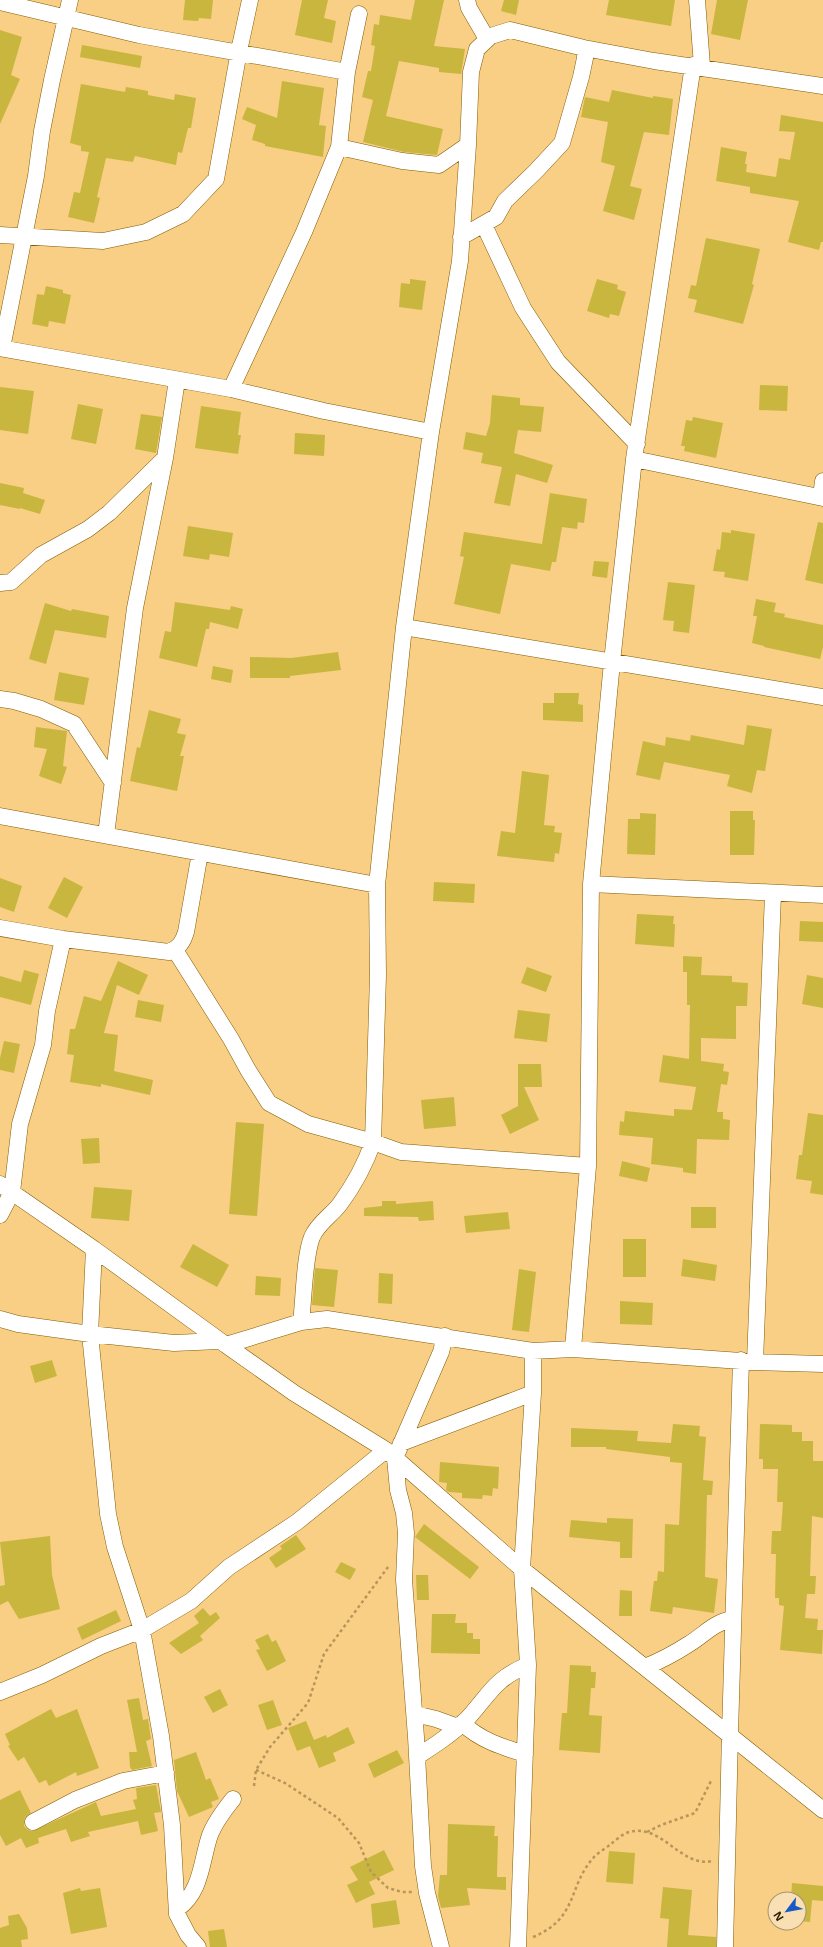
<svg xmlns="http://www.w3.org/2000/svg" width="823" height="1947" font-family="'Noto Sans',sans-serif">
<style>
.building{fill:#c9b63f}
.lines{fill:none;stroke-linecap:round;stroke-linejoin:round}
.minor-casing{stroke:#825c02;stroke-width:17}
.path{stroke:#b8965a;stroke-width:2.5;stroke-dasharray:3 3;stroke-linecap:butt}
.minor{stroke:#fff;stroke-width:16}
</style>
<rect width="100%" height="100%" fill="#f9ce85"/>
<path class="building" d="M185,0H213L211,19L199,18L198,21L183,20Z
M302,0H328L324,18L336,21L332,43L295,35Z
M415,0H444L434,46L465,49L461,74L439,72V68L399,61L386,116L443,129L437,155L404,152L363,142L373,100L362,97L368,71H371L375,46L371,45L374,24L379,25L380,15L411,20Z
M504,0H519L516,15L501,11Z
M609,0H675L671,26L606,15Z
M717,0H748L740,40L711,34Z
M0,30L22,37L11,75L20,79L0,124Z
M82,45L142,56L140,68L80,57Z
M282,81L324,88L319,125L326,126L323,157L265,146V144L252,140L256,125L242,119L247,107L277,118Z
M81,84L125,92L126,87L148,91V95L174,100L175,94L196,98L191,128H188L182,153L178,152L176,165L135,156L133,162L106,158L97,197L100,198L94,223L68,217L74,192L80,193L89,152L81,151V146L70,143Z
M612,90L653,98V96L673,99L669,135L644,132L630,186L642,189L634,220L603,211L615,166L601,162L608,122L581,117L585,97L609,102Z
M781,115L823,122V242H821L819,250L788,242L799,201L750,193V187L716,181L721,147L747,152L745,164H747L746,172L776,177L779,158L790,160L795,132L779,131Z
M706,238L760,249L752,284L754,285L743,324L694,312L697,300L688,298L691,285L696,286Z
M410,279L426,281L422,310L399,307L401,283L410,284Z
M597,279L618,285L617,289L626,292L619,316L610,314L609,318L587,311Z
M46,286L63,290V293L71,295L65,324L49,321L48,327L32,324L37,294L44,295Z
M760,385L788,386L787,411L759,410Z
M0,387L34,391L28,434L0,430Z
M492,395L520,398V405L544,407L541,432L518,430L514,453L553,465L547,483L516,474L510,506L494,503L502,467L481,463L483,453L463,449L466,432L486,436L490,423Z
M78,404L103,409L96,444L71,439Z
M201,406L241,412L238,435H241L238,454L195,448Z
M141,414L162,417L156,453L135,449Z
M693,417L723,423L716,458L684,451L685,446H681L686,420L692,421Z
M295,433L325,435L324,456L294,454Z
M0,483L24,488L23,493L45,500L40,514L20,508V509L0,505Z
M550,493L587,499L584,523L578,522L577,529L562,527L556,562H552L550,571L511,564L500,614L454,604L464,557L460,556L464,532L542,544Z
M818,522L823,523V584L805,580Z
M188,526L233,533L229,557L210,554L209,560L183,556Z
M731,530L755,534L748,581L724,577L725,572L713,571L717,549L720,550L722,532L731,533Z
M594,561L609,562L607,578L592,576Z
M668,582L695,585L689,633L673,631L674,621L663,620Z
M756,599L776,603L774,612L785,614L784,617L823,625V647L820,659L764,647V646L752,643L757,616H753Z
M175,602L230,610L231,606L243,609L238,629L210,622L209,629H206L197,667L159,658L165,631L171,632Z
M45,603L71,611L72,609L109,616L106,638L55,630L46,664L29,659Z
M338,652L341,670L290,676V678H250V657L291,658Z
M213,666L233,670L231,683L211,679Z
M59,672L89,678L84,705L54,700Z
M554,693H579L578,704L583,705V722L543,720V703H554Z
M149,710L181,719L177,733L186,735L180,756H184L177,791L130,781L137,747L140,748Z
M747,725L772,729L765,771L757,770L752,793L727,786L730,775L664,762L660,780L636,775L643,741L665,746L666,737L690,741L691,735L744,745Z
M36,727L67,731L63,766L67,767L61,784L39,776L47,749L34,747Z
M522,771L549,775L544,825L555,826L554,832L562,833L559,854L555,853L554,862L497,856L501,831L515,833Z
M730,811H753V820H755L754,855H730Z
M640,813L656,814L655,855L627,854L628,819H640Z
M64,877L83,887L67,918L48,908Z
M0,878L22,886L14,912L0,907Z
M434,882L475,884L474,903L433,901Z
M637,914L674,916L673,924H675L674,947L635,944Z
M800,921L823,922V942L799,941Z
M683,956L702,957L701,975L732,976V982L748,983L747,1006H736V1039L701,1038V1061L724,1064L723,1071L729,1072L727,1085L721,1084L717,1112H723V1119L730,1120L729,1140L697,1139L696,1174L683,1172V1168L651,1164L653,1138L619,1135L620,1121L624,1122L625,1111L674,1116V1109L692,1110L696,1087L659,1082L663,1055L689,1059L690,1005H687V972H683Z
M118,961L148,975L139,995L117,985L104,1033L118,1035L114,1071L153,1080L150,1095L101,1084V1087L70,1082L74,1055L67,1054L70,1029H75L84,996L101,1001Z
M527,967L552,976L546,992L521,983Z
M24,970L39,974L31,1005L0,997V976L21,982Z
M807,975L823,978V1008L802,1004Z
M138,1000L164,1005L161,1022L135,1017Z
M518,1010L550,1014L547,1042L514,1038Z
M4,1041L20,1044L14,1073L0,1070V1058Z
M518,1064H541L542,1087H524L539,1120L510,1134L501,1115L518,1106Z
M454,1097L456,1126L424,1129L421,1100Z
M808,1113L823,1115V1195L810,1193L812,1181L796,1179L799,1155H802Z
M236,1122L264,1124L257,1216L229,1214Z
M99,1138L100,1163L83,1164L81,1139Z
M622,1161L650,1168L647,1182L619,1176Z
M94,1187L132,1190L129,1221L91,1218Z
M382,1201H396V1204L433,1201L434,1220L419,1221L418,1217L364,1216V1208L382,1206Z
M691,1207H716V1228H691Z
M508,1212L510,1229L466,1233L464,1216Z
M623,1239H646V1277H623Z
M193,1244L229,1265L217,1287L180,1267Z
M683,1259L717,1265L715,1281L681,1276Z
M315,1268L338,1270L334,1307L312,1305Z
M519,1269L536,1272L529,1332L512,1330Z
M379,1273L393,1274L392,1304L378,1303Z
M256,1276L281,1278L280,1296L255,1295Z
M620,1301L653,1303L652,1325L620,1324Z
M52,1360L57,1376L35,1383L30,1366Z
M673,1424L700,1426L699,1436L706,1437L703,1480L713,1481L712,1495H707L705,1577L718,1579L714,1613L673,1607L672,1614L650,1611L654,1581H657L658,1571L664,1572L665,1524L679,1525L682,1463L670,1462V1457L606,1449V1447H571V1428L638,1431L637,1441L671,1443Z
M760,1424L792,1425V1432H802V1441H813V1461H823V1518L812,1516L810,1576H816L815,1594H807L805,1618L818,1619L817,1630H823L822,1654L780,1650L784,1606L779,1605V1598H775L776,1554H771L772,1531H781L783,1502H777L778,1469H763V1459H759Z
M440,1462L499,1467L498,1489L493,1488L492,1496L483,1495L482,1499L462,1498V1493L449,1492L446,1490L447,1483L439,1482Z
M607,1518L633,1519L632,1558H620V1542L569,1537L571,1520L607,1523Z
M424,1524L479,1567L470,1579L415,1537Z
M296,1535L306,1549L276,1568L269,1558L282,1549L280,1546Z
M50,1536L52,1575L60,1609L19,1619L8,1601L0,1605V1586L5,1585L0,1542Z
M341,1562L356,1569L350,1580L335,1572Z
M416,1575H428L429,1600H417Z
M620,1590L632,1591V1616H619Z
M203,1608L210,1616L216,1612L220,1618L200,1636L203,1640L181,1654L169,1643L199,1623L194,1616Z
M116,1610L121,1621L82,1640L77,1628Z
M432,1614H456L455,1623H467V1633H473V1639H480V1654L431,1653Z
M268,1634L272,1642L276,1640L286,1661L267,1671L256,1650L260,1649L255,1640Z
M570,1665L591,1666V1672H596L595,1688H591L589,1715L602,1716L600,1753L559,1750L562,1713H567Z
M220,1689L228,1705L213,1713L204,1697Z
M139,1698L143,1720L148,1719L151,1739L146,1741L152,1766L132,1770L130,1767L129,1752H137L127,1700Z
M273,1700L282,1725L267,1730L258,1705Z
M51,1709L56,1718L77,1709L99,1768L77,1776L76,1772L49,1786L46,1780L39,1783L24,1757L18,1761L8,1746L10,1745L5,1734Z
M306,1721L314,1740L326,1735L327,1738L348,1727L355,1743L333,1753L336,1761L319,1768L310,1746L297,1751L288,1728Z
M397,1750L404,1763L374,1778L368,1764Z
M196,1752L206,1780L210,1778L219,1799L211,1802L213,1807L189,1817L177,1791L174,1760Z
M156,1785L161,1812L154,1813L158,1831L141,1835L138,1821L88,1832L90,1836L71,1842L66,1829L38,1838L39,1843L26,1848L21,1838L6,1846L0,1835V1800L20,1790L31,1813L25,1817L24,1826L28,1830L33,1831L96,1802L101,1816L136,1809L133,1800L137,1799L136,1788Z
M448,1824L495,1826L494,1836H498L497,1877H506V1890L467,1888L470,1905L441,1908L438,1896L440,1875H447Z
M384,1850L394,1870L369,1882L375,1894L356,1903L347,1885L358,1880L350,1867Z
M609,1851L635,1853L633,1884L606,1882Z
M792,1883L823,1886V1901L812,1900L810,1922L799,1921V1899H791Z
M663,1887L692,1890L688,1935L716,1937V1947H667L669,1919L660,1918Z
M80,1888L81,1891L100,1888L107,1927L71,1934L63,1893Z
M396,1900L400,1924L373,1928L371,1904Z
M19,1914L27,1928L28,1939L21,1940L22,1947H0V1928L9,1925L8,1916Z
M224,1929L227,1947H210L208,1931Z"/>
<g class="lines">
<g class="minor-casing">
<path id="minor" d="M467,0L469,8L487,39
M697,0L702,66
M0,2L139,35L347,72
M339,147L402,161L439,165L468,145
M484,225L523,308L558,362L637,444
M0,235L103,241L146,232L183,214L216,179L239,51L250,0
M461,237L496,217L505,201L536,171L562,143L581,77L585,58L584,48
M0,348L231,389L324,411L431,432
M2,348L36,176L42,131L52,80L70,0
M231,389L304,232L339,147L347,72L359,14
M634,459L823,498
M821,497L823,481
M0,583L11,582L41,555L88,529L109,513L165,458
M404,627L823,697
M0,699L14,701L41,709L74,724L113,783
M0,816L377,885
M106,835L135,608L165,458L177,380
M591,884L823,895
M0,928L63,939L169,952C179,948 183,942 186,932L200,853
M175,950L231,1039L248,1070L269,1103L308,1124L373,1142L401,1152L588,1166
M0,1184L94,1249L226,1345L301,1322L327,1319L533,1351L573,1349L755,1362L823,1364
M0,1215L12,1192L20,1124L43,1045L47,1011L63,939
M94,1249L90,1334L108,1514L115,1547L142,1630L161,1736L172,1825L177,1914L188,1935L198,1947
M0,1319L18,1324L90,1334L174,1343L219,1341
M301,1322C304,1300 304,1257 312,1237C318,1223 331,1216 340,1204C354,1185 365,1165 373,1142L378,975L377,885L404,627L431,432L460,261L468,145L471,72L477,49L491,36L510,30L584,48L654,61L823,86
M226,1345L294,1393L386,1450L522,1569L823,1810
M573,1349L588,1166L591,884L612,662L634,459L693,65
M755,1362L773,894
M401,1443L533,1393
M645,1667C660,1661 675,1653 689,1644C704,1635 714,1622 733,1619
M0,1692L42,1675L101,1646L142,1630L191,1601L229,1567L297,1522L386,1450
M415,1714L436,1719L458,1727
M462,1723C480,1740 502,1747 525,1754
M418,1756C435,1745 452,1734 467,1719C490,1694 494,1679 528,1665
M33,1822L75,1800L123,1781L166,1773
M177,1909C202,1892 201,1861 210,1835C215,1822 225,1809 233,1799
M441,1947L427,1893L423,1866L416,1737L404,1580L406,1533L404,1513L398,1490L395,1458L441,1352L445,1336
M518,1947L528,1665L522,1569L533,1393V1351
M725,1947L730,1733L741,1360"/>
</g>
<path class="path" d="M256,1770L285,1783L338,1818L359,1843L371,1872L388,1888L402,1892H412
M254,1786L256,1770L270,1747L308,1703L324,1654L388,1567
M647,1832L661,1825L695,1813L712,1779
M533,1937C579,1918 567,1887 594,1857C599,1852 606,1848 611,1844C616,1840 622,1834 629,1832C662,1823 681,1868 712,1861"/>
<use href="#minor" class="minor"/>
</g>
<g transform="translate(787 1911) rotate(238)"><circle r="19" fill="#f8dfb4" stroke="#a8936c"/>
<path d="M0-3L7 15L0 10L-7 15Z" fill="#1959c5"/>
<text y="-6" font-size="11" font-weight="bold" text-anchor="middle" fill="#302001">N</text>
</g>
</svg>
